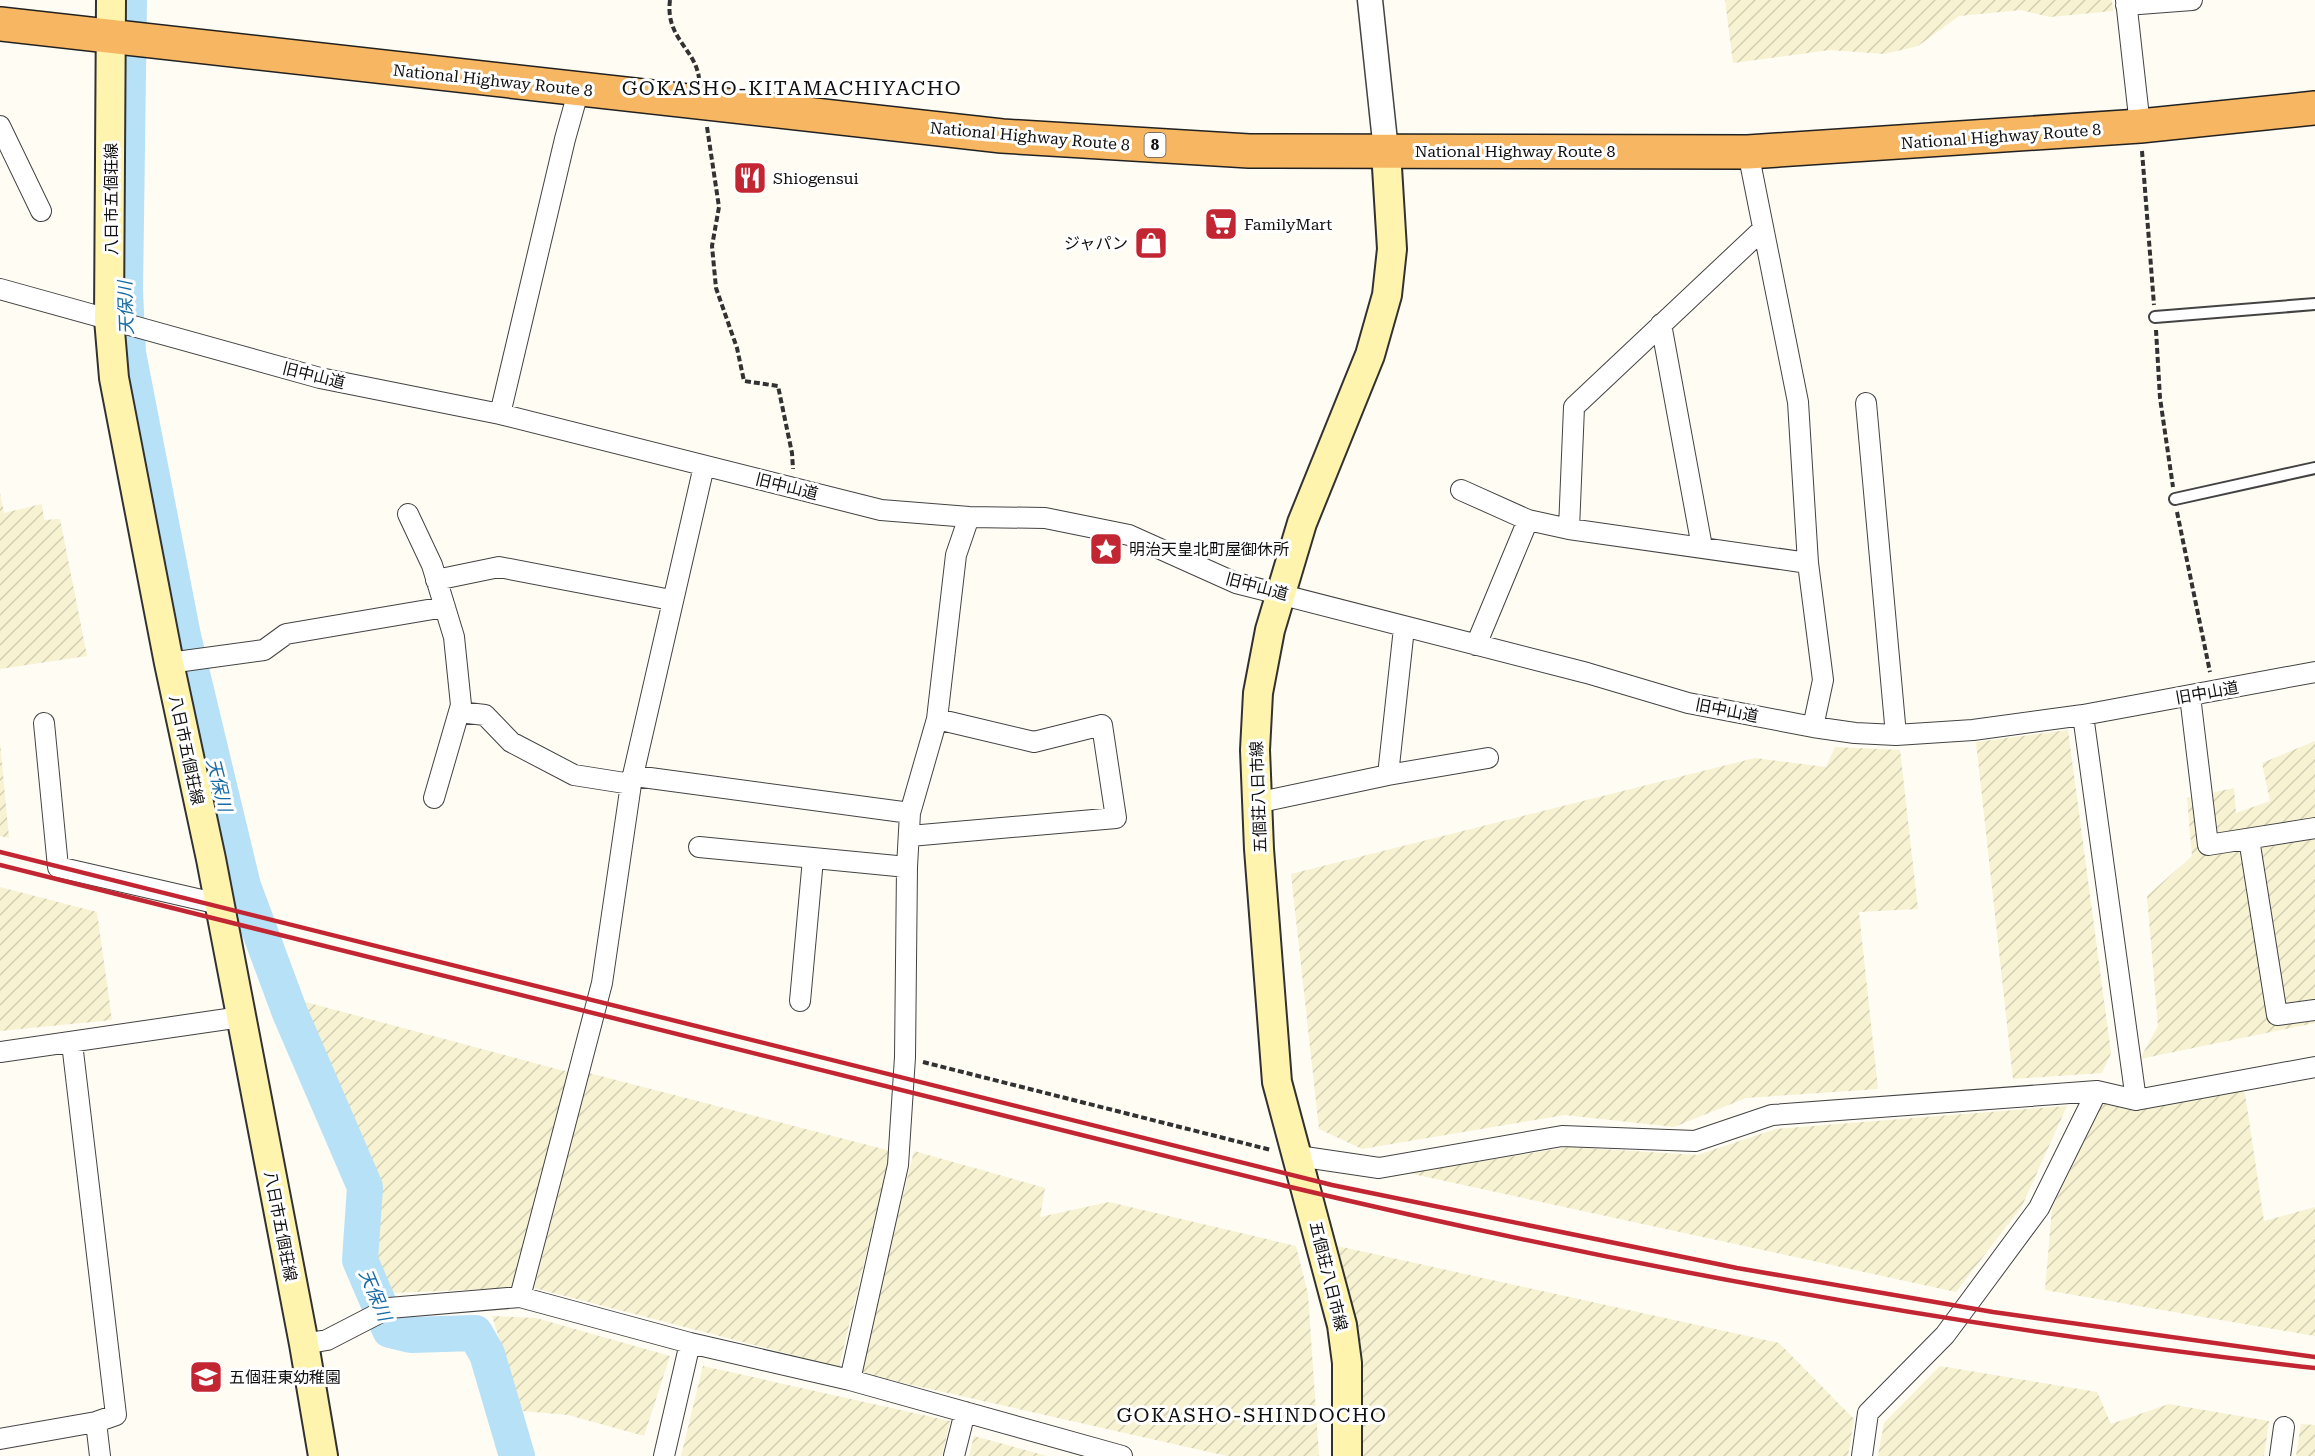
<svg xmlns="http://www.w3.org/2000/svg" width="2315" height="1456" font-family="'Roboto Serif','Noto Sans JP',serif">
<style>
.farmland{fill:url(#farmland-furrows)}
.lines{fill:none;stroke-linecap:round;stroke-linejoin:round}
.river{stroke:#b7e1f7;stroke-width:36}
.service-casing{stroke:#434343;stroke-width:14}
.minor-casing{stroke:#434343;stroke-width:22}
.tertiary-casing{stroke:#434343;stroke-width:27}
.secondary-casing{stroke:#323232;stroke-width:32}
.trunk-casing{stroke:#212121;stroke-width:36}
.path{stroke:#323232;stroke-width:4;stroke-dasharray:6 3;stroke-linecap:butt}
.service{stroke:#fff;stroke-width:10}
.minor{stroke:#fff;stroke-width:20}
.tertiary{stroke:#fff;stroke-width:24}
.secondary{stroke:#fff4ae;stroke-width:28}
.trunk{stroke:#f7b762;stroke-width:33}
.rail{stroke:#c22632;stroke-width:4.5}
.labels{text-anchor:middle;stroke-width:6;stroke-linejoin:round;paint-order:stroke}
.shield{fill:#fff;stroke:#585858;stroke-width:1.5}
.shield-label{font-size:15px;font-weight:bold;fill:#101010}
.street-label{font-size:16px;fill:#101010;stroke:#fff}
.poi-label{font-size:16px;fill:#101010;stroke:#fff;text-anchor:start}
.water-label{font-size:18px;font-style:italic;fill:#176ba4;stroke:#fff}
.quarter-label{font-size:20px;letter-spacing:1.5px;fill:#101010;stroke:#fff}
</style>
<defs>
<pattern id="farmland-furrows" width="10" height="10" patternUnits="userSpaceOnUse" patternTransform="scale(1.5)"><rect width="10" height="10" fill="#f6f2d2"/><path d="M-1 1l2-2M0 10L10 0M9 11l2-2" fill="none" stroke="#d2ceb3"/></pattern>
</defs>
<rect width="100%" height="100%" fill="#fffcf3"/>
<path class="farmland" d="M1725,0H2112L2113,11L2050,17L2021,10L1959,16L1918,46L1884,54L1830,50L1733,63Z
M0,493L4,513L42,504L44,520L60,519L87,656L0,669Z
M2068,730L2111,1053L2102,1073L2013,1079L1976,742Z
M2315,741V1023L2140,1059L2158,1026L2147,896L2192,856L2187,798L2234,788L2236,813L2270,801L2262,763Z
M0,742L9,838L0,836Z
M1835,747L1900,750L1918,909L1859,912L1878,1089L1746,1098L1674,1127L1565,1115L1362,1149L1319,1129L1291,874L1755,758L1826,767Z
M0,887L97,912L112,1020L0,1031Z
M298,1000L572,1073L511,1288L392,1293L360,1251L376,1187Z
M589,1073L891,1151L839,1367L534,1288Z
M2228,1074L2245,1094L2264,1221L2315,1207V1336L2045,1290L2052,1208L2104,1101Z
M2067,1106L2022,1206L1956,1292L1408,1173L1569,1147L1697,1155L1776,1129Z
M914,1151L1045,1188L1040,1217L1109,1202L1296,1246L1308,1294L1319,1456H1227L859,1373Z
M1333,1245L1779,1343L1854,1419L1848,1456H1361Z
M492,1316L536,1318L670,1356L644,1436L568,1415L522,1411Z
M703,1366L950,1421L942,1456H681Z
M1940,1366L2097,1392L2111,1424L2169,1404L2269,1421L2264,1456H1878L1884,1423Z
M2301,1424L2315,1425V1456H2296Z
M974,1436L1047,1456H969Z"/>
<g class="lines">
<path class="river" d="M129,0L125,291L128,353L183,636L243,886L290,1013L365,1187L360,1260L390,1330L411,1335L475,1333L487,1354L517,1456"/>
<g class="service-casing">
<path id="service" d="M2155,317L2315,304
M2175,499L2315,468"/>
</g>
<g class="minor-casing">
<path id="minor" d="M2126,0L2140,126
M2126,5L2192,0
M0,126L41,211
M1748,152L1798,402L1808,563L1823,680L1813,727
M1762,230L1574,407L1569,529L1808,563
M0,289L320,378L500,414L881,510L969,517L1045,518L1129,535L1236,583L1587,673L1688,703L1813,727L1855,733L1896,735L1973,730L2083,715L2315,672
M1661,324L1702,547
M1866,403L1896,735
M500,414L565,139L579,89
M1461,490L1528,520L1569,529
M408,514L432,565L454,637L461,705L434,798
M436,580L499,567L671,600
M1404,628L1388,775L1488,758
M1476,645L1528,520
M169,663L264,650L286,634L445,607
M2190,696L2208,845L2315,828
M459,712L485,715L511,742L574,775L631,784
M2083,715L2136,1100
M44,723L58,867L219,904
M635,776L910,813
M1256,803L1388,775
M910,836L1116,818L1102,725L1034,742L937,719
M2249,839L2277,1015L2315,1010
M699,847L907,867
M800,1001L813,859
M0,1052L241,1017
M1298,1156L1379,1168L1562,1136L1695,1141L1772,1115L2097,1091L2136,1100L2315,1067
M520,1297L602,983L631,784L704,466
M304,1344L327,1340L389,1308L520,1297L690,1343L850,1380L1122,1456
M850,1380L898,1165L905,1057L907,867L910,813L937,719L956,555L969,517
M96,1422L100,1456
M0,1439L96,1422L116,1415L72,1043
M664,1456L690,1343
M954,1456L965,1412
M1862,1456L1868,1413L1945,1335L2039,1208L2097,1091
M2280,1456L2284,1427"/>
</g>
<g class="tertiary-casing">
<path id="tertiary" d="M1370,0L1386,151"/>
</g>
<g class="secondary-casing">
<path id="secondary" d="M111,0L109,319L114,378L169,663L211,859L304,1344L323,1456
M1347,1456V1363L1342,1325L1277,1082L1259,849L1255,750L1258,693L1270,630L1302,523L1370,355L1387,295L1392,249L1386,151"/>
</g>
<g class="trunk-casing">
<path id="trunk" d="M0,24L1002,136L1249,151L1748,152L2140,126L2315,108"/>
</g>
<path class="path" d="M670,0C665,38 695,48 699,78
M707,127L719,207L712,246L716,288L737,348L744,381L778,386L792,453L793,469
M2142,151L2154,305
M2156,330L2160,398L2173,487
M2177,512L2210,672
M923,1062L1271,1150"/>
<use href="#service" class="service"/>
<use href="#minor" class="minor"/>
<use href="#tertiary" class="tertiary"/>
<use href="#secondary" class="secondary"/>
<use href="#trunk" class="trunk"/>
<path class="rail" d="M0,852L1332,1185L1737,1268L1993,1312L2315,1357
M0,865L1286,1186C1625,1267 1969,1329 2315,1368"/>
</g>
<defs>
<g id="restaurant-square" transform="scale(1.725)"><rect x="-9" y="-9" width="18" height="18" rx="4" fill="#c22632" stroke="#fff"/><path d="M-5-6h1v4h1v-4h1v4h1v-4h1v5L-1.5 .5V6h-2V.5L-5-1ZM5-6V6H3V1.5H1.5Q1.5-4 5-6Z" fill="#fff"/></g>
<g id="supermarket-square" transform="scale(1.725)"><rect x="-9" y="-9" width="18" height="18" rx="4" fill="#c22632" stroke="#fff"/><path d="M-6-5.5h2.5l.6 2H6L4.5 2H-2.5L-4.4-4H-6ZM-1.5 3.2a1.3 1.3 0 1 0 .1 0ZM3 3.2a1.3 1.3 0 1 0 .1 0Z" fill="#fff"/></g>
<g id="shop-square" transform="scale(1.725)"><rect x="-9" y="-9" width="18" height="18" rx="4" fill="#c22632" stroke="#fff"/><path d="M-5-2.5h2.3a2.7 3.5 0 0 1 5.4 0H5L5.5 6h-11ZM-1.5-2.5h3a1.5 2.3 0 0 0-3 0Z" fill="#fff"/></g>
<g id="sight-square" transform="scale(1.725)"><rect x="-9" y="-9" width="18" height="18" rx="4" fill="#c22632" stroke="#fff"/><path d="M0-6L1.8-2.2L6-1.7L2.9 1.2L3.7 5.4L0 3.3L-3.7 5.4L-2.9 1.2L-6-1.7L-1.8-2.2Z" fill="#fff"/></g>
<g id="school-square" transform="scale(1.725)"><rect x="-9" y="-9" width="18" height="18" rx="4" fill="#c22632" stroke="#fff"/><path d="M0-5L7-2L0 1L-7-2ZM-4 1L0 2.5L4 1V4Q0 6-4 4Z" fill="#fff"/></g>
</defs>
<g fill-rule="evenodd">
<use href="#restaurant-square" x="750" y="178"/>
<use href="#supermarket-square" x="1221" y="224"/>
<use href="#shop-square" x="1151" y="243"/>
<use href="#sight-square" x="1106" y="549"/>
<use href="#school-square" x="206" y="1377"/>
</g>
<g class="labels">
<rect class="shield" x="1144.5" y="133" width="21" height="24" rx="4.5"/>
<g class="shield-label">
<text x="1155" y="150">8</text>
</g>
<g class="street-label">
<text transform="translate(493 80) rotate(6)" y="6">National Highway Route 8</text>
<text transform="translate(1030 136) rotate(5)" y="6">National Highway Route 8</text>
<text transform="translate(2001 136) rotate(-4)" y="6">National Highway Route 8</text>
<text x="1515" y="157">National Highway Route 8</text>
<text transform="translate(111 199) rotate(-90)" y="6">八日市五個荘線</text>
<text transform="translate(314 375) rotate(14)" y="6">旧中山道</text>
<text transform="translate(787 486) rotate(14)" y="6">旧中山道</text>
<text transform="translate(1257 586) rotate(15)" y="6">旧中山道</text>
<text transform="translate(2207 692) rotate(-10)" y="6">旧中山道</text>
<text transform="translate(1727 710) rotate(11)" y="6">旧中山道</text>
<text transform="translate(187 750) rotate(78)" y="6">八日市五個荘線</text>
<text transform="translate(1258 797) rotate(-92)" y="6">五個荘八日市線</text>
<text transform="translate(281 1226) rotate(79)" y="6">八日市五個荘線</text>
<text transform="translate(1329 1276) rotate(76)" y="6">五個荘八日市線</text>
</g>
<g class="poi-label">
<text x="773" y="184">Shiogensui</text>
<text x="1244" y="230">FamilyMart</text>
<text x="1128" y="249" text-anchor="end">ジャパン</text>
<text x="1129" y="555">明治天皇北町屋御休所</text>
<text x="229" y="1383">五個荘東幼稚園</text>
</g>
<g class="water-label">
<text transform="translate(126 308) rotate(-92)" y="6">天保川</text>
<text transform="translate(219 785) rotate(76)" y="6">天保川</text>
<text transform="translate(375 1295) rotate(67)" y="6">天保川</text>
</g>
<g class="quarter-label">
<text x="792" y="95">GOKASHO-KITAMACHIYACHO</text>
<text x="1252" y="1422">GOKASHO-SHINDOCHO</text>
</g>
</g>
</svg>
